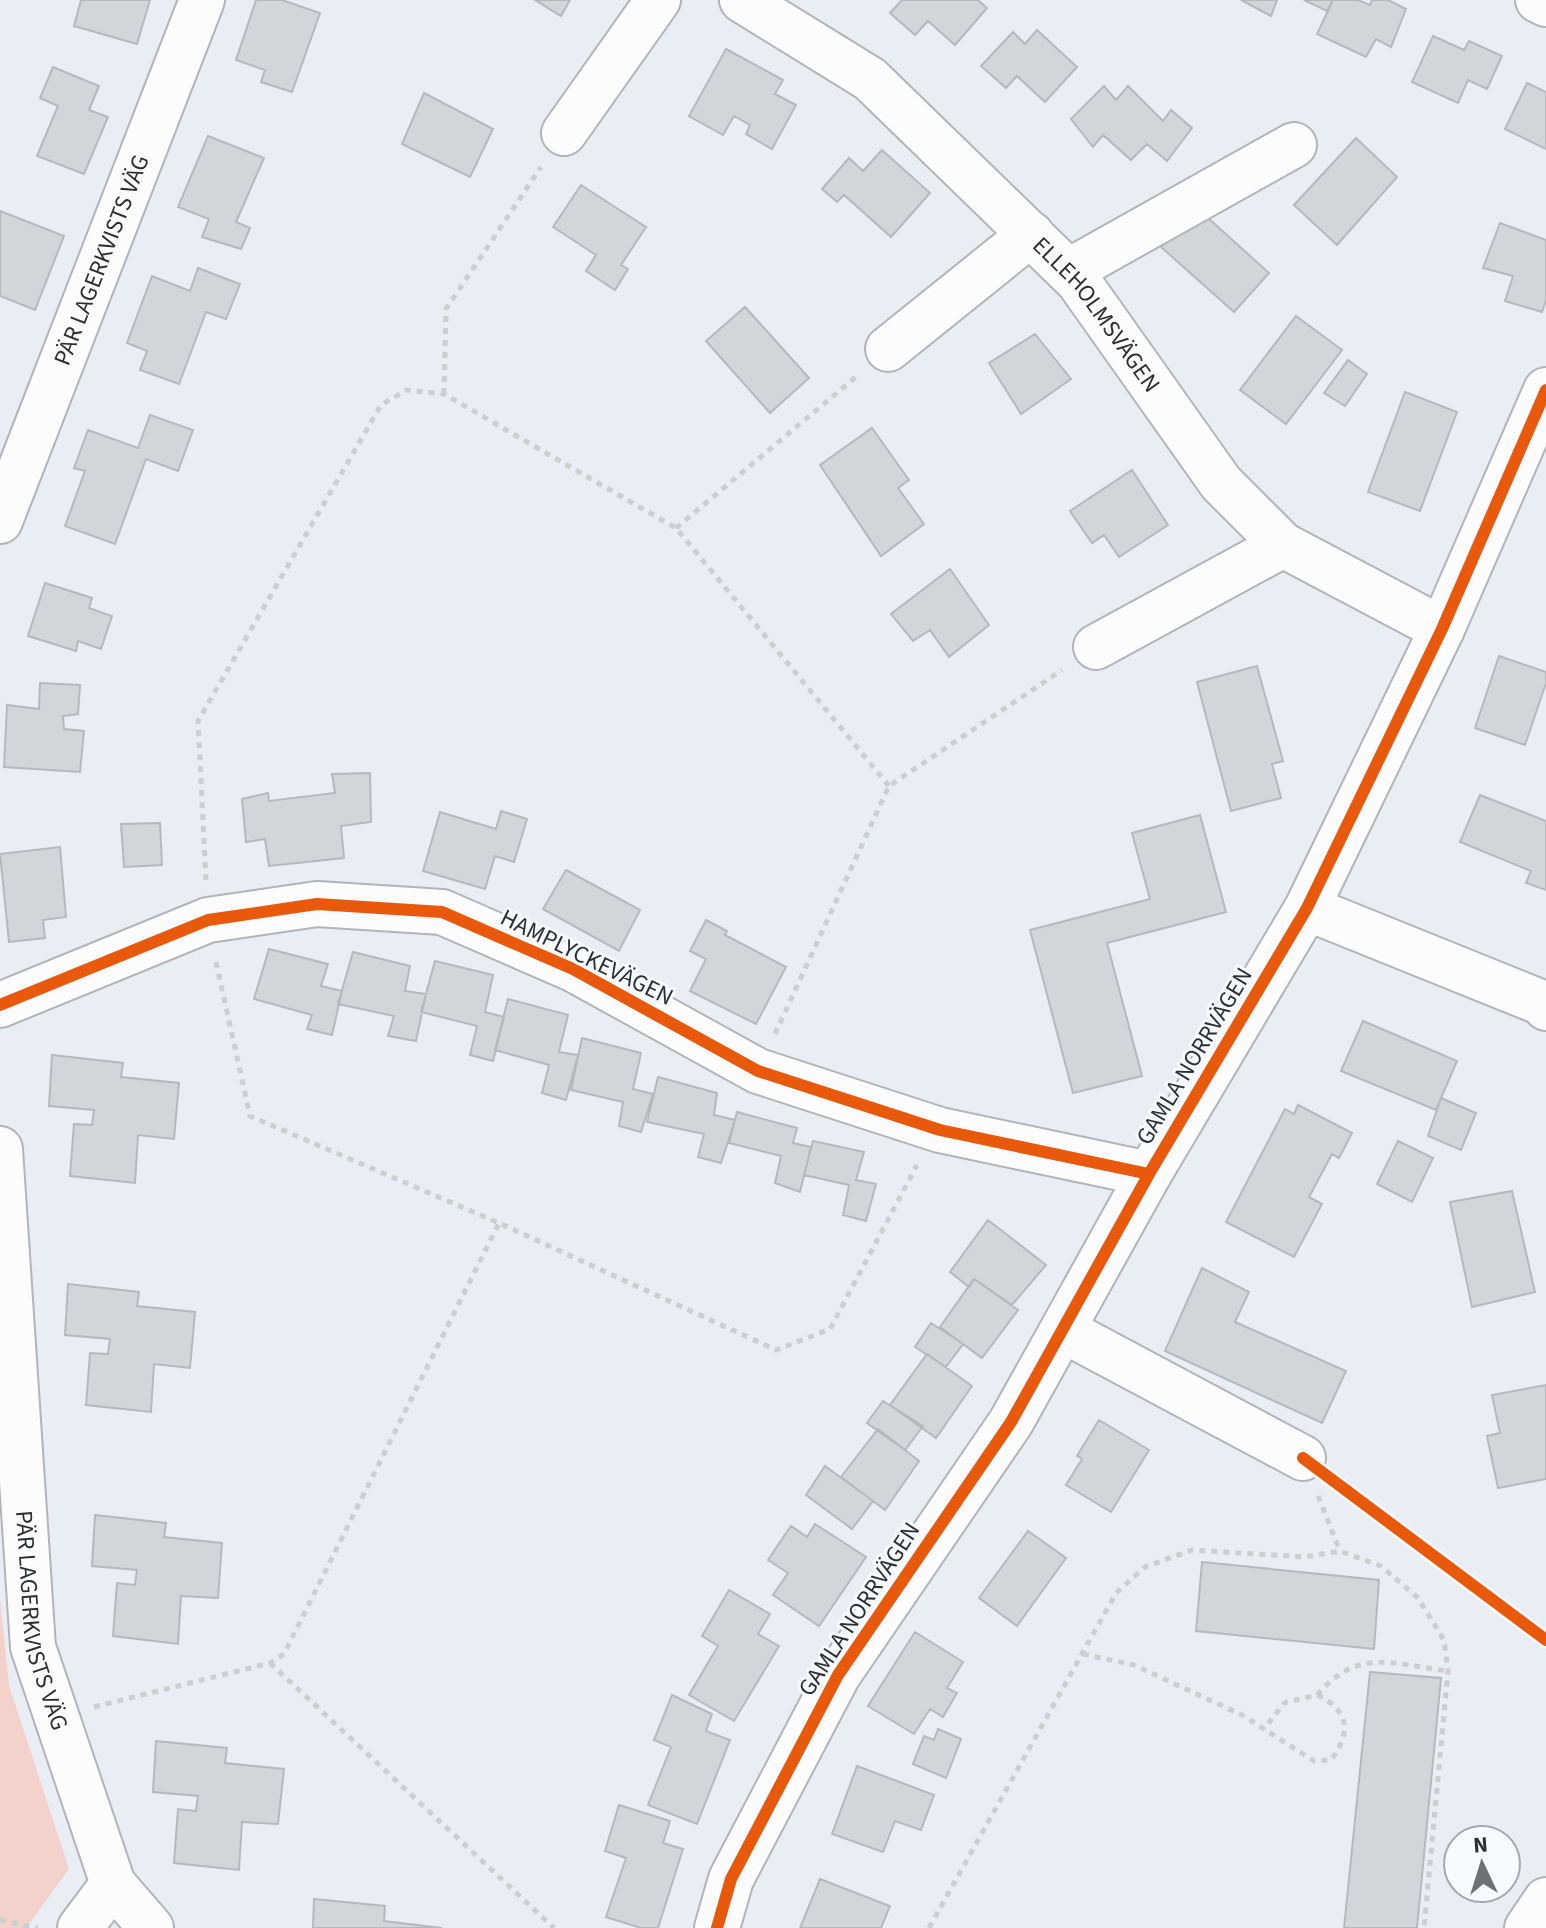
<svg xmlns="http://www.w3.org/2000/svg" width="1546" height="1928" font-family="'Source Sans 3',sans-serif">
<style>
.green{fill:#f4d2cc}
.building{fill:#d2d6da;stroke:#b5b9bd;stroke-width:2}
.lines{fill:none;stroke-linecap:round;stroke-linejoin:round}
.minor-casing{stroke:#b1b4b9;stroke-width:48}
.path{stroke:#cccecf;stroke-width:5;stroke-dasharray:6 6;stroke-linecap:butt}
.minor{stroke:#fcfcfd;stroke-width:44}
.cycleway-casing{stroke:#f7faff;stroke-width:17}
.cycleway{stroke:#e8590c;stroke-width:12}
.labels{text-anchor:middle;stroke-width:6;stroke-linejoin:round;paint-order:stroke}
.street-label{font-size:24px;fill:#2b2e32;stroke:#f7faff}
</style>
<rect width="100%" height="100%" fill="#e9eef4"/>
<path class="green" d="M0,1599L9,1685L69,1869L26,1928H0Z"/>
<path class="building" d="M81,0H150L137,44L74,26Z
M256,0H282L320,13L292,92L261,82L265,70L236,60Z
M535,0H570L561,16Z
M902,0H978L987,8L955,45L928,21L915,35L890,13Z
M1241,0H1277L1271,16Z
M1304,0H1333L1327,11Z
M1333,0H1358L1370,5L1372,0H1388L1406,9L1391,47L1376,39L1366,57L1317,34Z
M1037,30L1077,67L1045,102L1017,76L1006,88L981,66L1013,32L1025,44Z
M1433,36L1464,50L1469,41L1502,56L1487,89L1468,80L1458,103L1412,82Z
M726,49L783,80L775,94L796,105L772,149L746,134L750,125L734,116L723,135L689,116Z
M53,67L99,86L89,110L108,117L84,174L37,156L58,106L40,98Z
M1527,83L1546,92V149L1505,129Z
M1104,86L1116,100L1128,86L1163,121L1171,110L1192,128L1167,161L1147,144L1131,160L1103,135L1093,147L1071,119Z
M424,93L493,129L470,177L402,144Z
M208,136L264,158L236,222L250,228L241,249L202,237L209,219L178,207Z
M1356,138L1397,177L1337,245L1294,205Z
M882,150L930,193L891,237L844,195L837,202L822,189L849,158L863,171Z
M581,185L646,227L621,265L628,269L615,290L586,271L596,255L553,227Z
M1197,208L1269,273L1234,312L1161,247Z
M0,211L64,236L35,310L0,296Z
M1500,223L1546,240V300L1542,312L1505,301L1513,276L1483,268Z
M198,268L240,284L226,319L206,312L179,384L140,370L147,351L127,343L152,276L190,291Z
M745,307L809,378L770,413L706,341Z
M1296,316L1342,350L1286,424L1240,390Z
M1035,334L1071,379L1021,414L989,363Z
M1348,360L1367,374L1345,406L1324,393Z
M1405,392L1457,412L1420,511L1368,492Z
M150,415L193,430L178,471L146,459L115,544L65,526L85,471L74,468L88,430L138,448Z
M872,428L909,480L898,488L924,524L881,556L820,465Z
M1132,470L1168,525L1119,557L1104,535L1092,543L1070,511Z
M950,569L989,625L949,657L930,630L913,641L891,614Z
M45,583L92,598L89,608L112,616L101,649L78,641L76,651L28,636Z
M1499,656L1546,672V683L1525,745L1475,728Z
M1257,666L1283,761L1272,764L1281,798L1231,811L1197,682Z
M40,683L80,685L78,714L63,716L64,729L84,731L80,772L4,767L7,705L39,709Z
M370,773L371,822L341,826L344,858L269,866L265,839L246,842L242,799L268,793L269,801L335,793L332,774Z
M1480,795L1546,821V890L1526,883L1531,871L1460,842Z
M501,811L527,819L514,862L495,856L485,889L423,871L440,812L496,829Z
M1200,815L1226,912L1107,943L1142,1076L1073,1093L1030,930L1150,899L1132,833Z
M160,823L162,865L124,867L121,824Z
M60,847L66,917L43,920L45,938L9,942L0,854Z
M566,870L640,910L619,951L543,909Z
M706,920L727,931L725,935L786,967L756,1024L690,991L706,959L690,951Z
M269,949L328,964L321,986L342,991L332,1035L307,1029L312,1015L254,999Z
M353,952L410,966L405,991L426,994L416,1041L388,1036L394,1016L338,1004Z
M435,961L493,975L485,1012L504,1017L493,1061L470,1055L477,1026L421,1012Z
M508,999L568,1015L559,1052L578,1055L566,1100L542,1093L549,1065L495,1050Z
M1363,1021L1457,1061L1436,1110L1341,1071Z
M582,1038L641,1053L633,1089L653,1094L641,1132L619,1126L623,1102L571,1090Z
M52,1055L123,1063L121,1077L179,1083L174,1139L138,1135L135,1183L70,1176L74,1124L92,1125L94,1110L49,1106Z
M658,1077L717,1093L714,1115L735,1120L721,1163L698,1157L704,1134L647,1122Z
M1441,1098L1476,1113L1461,1150L1428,1136Z
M1298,1105L1352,1133L1339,1158L1332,1154L1309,1197L1322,1204L1294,1257L1226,1222L1285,1109L1294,1114Z
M737,1112L797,1128L793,1143L811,1147L800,1192L775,1183L781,1156L729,1143Z
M813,1141L864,1152L856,1180L876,1184L866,1221L843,1215L849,1185L804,1175Z
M1398,1141L1433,1158L1412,1202L1377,1184Z
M1512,1191L1535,1292L1472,1307L1450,1202Z
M988,1220L1046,1265L1012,1305L974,1279L969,1287L950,1272Z
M1202,1268L1249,1292L1235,1322L1346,1371L1322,1423L1165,1351Z
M974,1279L1018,1310L982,1358L940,1327Z
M68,1284L139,1292L137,1306L195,1312L190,1368L154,1364L151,1412L86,1405L90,1353L108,1354L110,1339L65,1335Z
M931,1323L963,1344L946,1367L915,1347Z
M927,1354L972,1386L936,1438L890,1405Z
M1546,1385V1479L1498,1488L1487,1436L1500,1433L1492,1395Z
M883,1401L923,1426L905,1450L867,1423Z
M1099,1420L1149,1450L1111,1512L1066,1485L1082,1459L1077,1456Z
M878,1429L919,1461L885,1510L841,1477Z
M825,1466L873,1501L852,1529L806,1495Z
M95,1515L166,1523L164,1537L222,1543L218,1598L181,1596L178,1644L113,1636L117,1583L135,1585L137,1570L92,1566Z
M815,1524L866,1557L819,1626L773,1595L788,1573L768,1560L791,1526L807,1537Z
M1028,1531L1066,1558L1017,1626L979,1598Z
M1202,1562L1379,1580L1374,1649L1196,1631Z
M729,1590L770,1614L758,1634L779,1646L734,1721L689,1695L718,1646L702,1636Z
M915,1632L963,1662L947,1688L957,1693L943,1717L930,1709L914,1734L868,1706Z
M1370,1672L1441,1678L1417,1928H1344Z
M672,1695L712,1714L706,1731L730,1740L697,1824L648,1805L671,1747L654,1740Z
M938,1729L961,1739L946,1778L913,1764L924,1736L934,1740Z
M156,1741L227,1748L225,1763L284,1769L278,1824L242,1822L239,1870L174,1863L178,1809L196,1811L198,1796L153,1792Z
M857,1766L934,1795L921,1830L895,1821L883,1852L832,1834Z
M619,1805L670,1821L663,1843L683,1849L658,1928H641L606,1917L626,1858L605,1851Z
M820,1879L890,1906L881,1928H800Z
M314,1899L385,1906L384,1921L442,1928H313Z"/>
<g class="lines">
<g class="minor-casing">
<g id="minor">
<path id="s1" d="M742,0L870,79L1078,281L1221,483L1283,545L1442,629"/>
<path d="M1538,0L1546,4"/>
<path d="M564,133L658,0"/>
<path d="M1069,271L1294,145"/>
<path d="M888,349L1031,234"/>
<path id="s2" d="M0,521L202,0"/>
<path d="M1096,647L1283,545"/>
<path d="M1307,908L1545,1004L1546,1008"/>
<path d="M0,1005L208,920L317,904L442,912L573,969L758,1071L940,1130L1149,1174"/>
<path id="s3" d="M0,1149L33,1647L113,1884L151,1928"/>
<path d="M1063,1330L1303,1458"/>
<path d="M80,1928L113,1884"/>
<path d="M717,1928L731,1879L838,1675L1011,1422L1149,1174L1307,908L1442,629L1546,390"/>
<path d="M1527,1928L1546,1900"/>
</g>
</g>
<path class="path" d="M444,394L446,309L541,167
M676,528L857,376
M206,880L198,721L381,405L407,390L444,394L676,528L889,786
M216,962L250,1116L499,1223L776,1350L830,1329L917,1165
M775,1034L889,786L1062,670
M1318,1496L1340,1551
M1083,1654L1134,1665L1242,1715L1314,1761L1331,1760C1352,1732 1349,1710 1317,1695L1284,1703L1264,1729
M270,1663L554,1928
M1317,1695C1359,1647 1391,1664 1448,1671
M94,1707L270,1663L284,1654L499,1223
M0,1920L38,1928
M929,1928L1116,1593L1145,1567L1192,1550L1304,1557L1340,1551L1381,1566L1418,1598L1444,1640L1448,1671L1424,1928"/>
<use href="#minor" class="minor"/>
<g class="cycleway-casing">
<path id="cycleway" d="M0,1005L208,920L317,904L442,912L573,969L758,1071L940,1130L1149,1174
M1303,1458L1546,1640
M717,1928L731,1879L838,1675L1011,1422L1149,1174L1307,908L1442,629L1546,390"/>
</g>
<use href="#cycleway" class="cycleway"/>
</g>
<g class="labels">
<g class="street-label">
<text dy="8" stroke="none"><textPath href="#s2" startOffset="280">PÄR LAGERKVISTS VÄG</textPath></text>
<text dy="8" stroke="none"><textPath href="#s1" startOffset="478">ELLEHOLMSVÄGEN</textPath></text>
<text transform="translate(587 957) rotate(26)" y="8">HAMPLYCKEVÄGEN</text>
<text transform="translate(1194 1056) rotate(-59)" y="8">GAMLA NORRVÄGEN</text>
<text transform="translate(859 1609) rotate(-57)" y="8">GAMLA NORRVÄGEN</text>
<text dy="8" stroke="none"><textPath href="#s3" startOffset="474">PÄR LAGERKVISTS VÄG</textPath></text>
</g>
</g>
<g transform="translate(1482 1864) rotate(356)"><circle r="38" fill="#f7faff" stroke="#a5a8ad" stroke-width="2"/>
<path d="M0-6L14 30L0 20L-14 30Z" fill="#6e7176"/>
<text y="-12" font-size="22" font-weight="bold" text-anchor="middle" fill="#2b2e32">N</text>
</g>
</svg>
